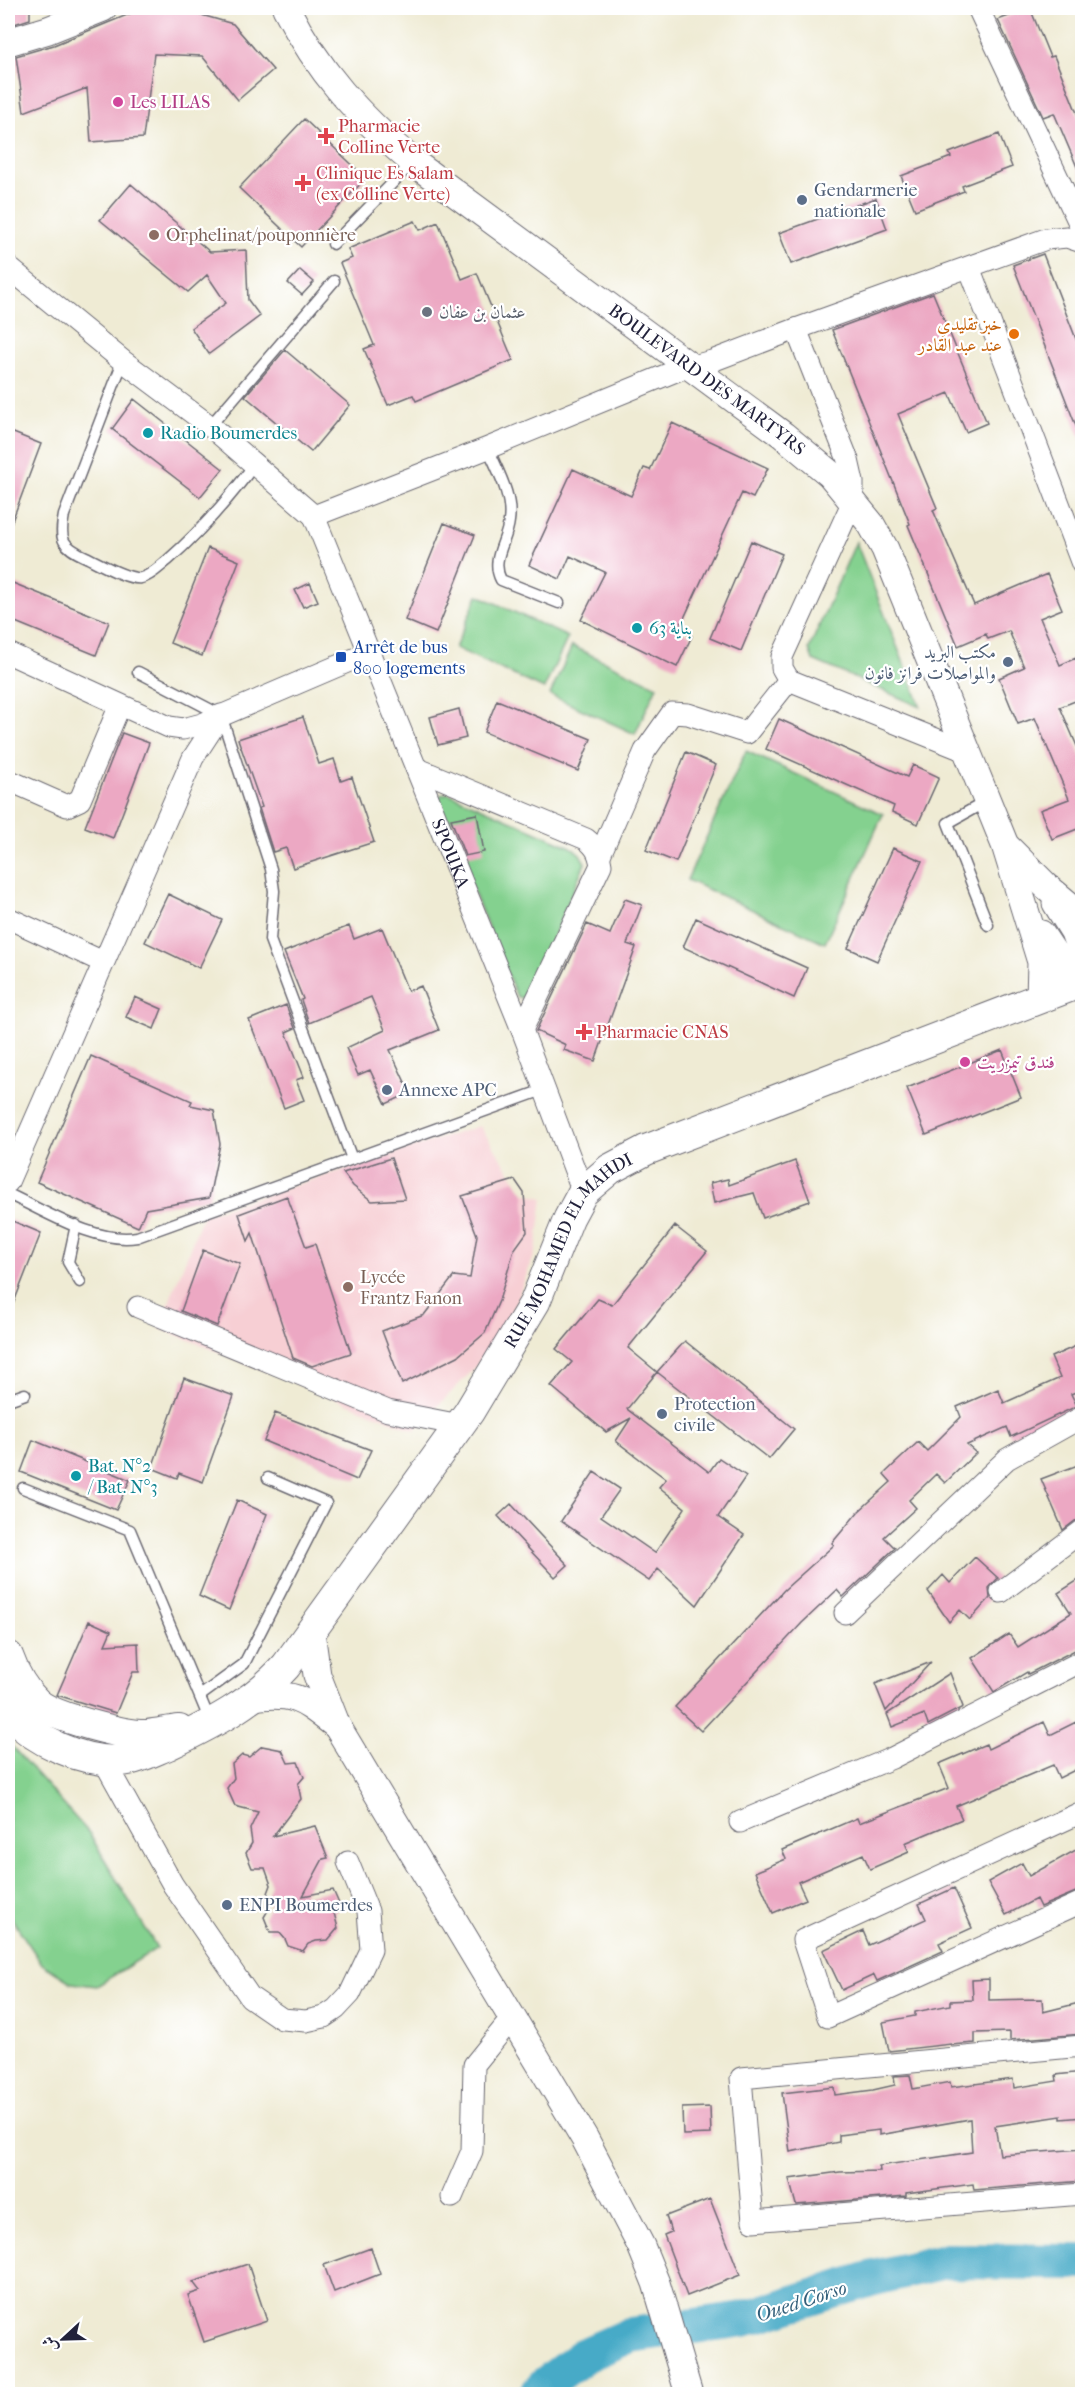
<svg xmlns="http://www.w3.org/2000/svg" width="1090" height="2402" font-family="'IM FELL French Canon',Amiri,serif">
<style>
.built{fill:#f7cfd4}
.green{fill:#84d18f;stroke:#537a65;stroke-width:1.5}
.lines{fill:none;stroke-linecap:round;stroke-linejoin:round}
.river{stroke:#47aac7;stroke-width:36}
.building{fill:#eca8c3}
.service-casing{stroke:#6a6871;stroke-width:13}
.minor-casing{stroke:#6a6871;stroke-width:23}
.tertiary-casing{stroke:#6a6871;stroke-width:29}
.secondary-casing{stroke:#6a6871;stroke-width:32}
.service{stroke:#fff;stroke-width:10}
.minor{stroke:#fff;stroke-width:21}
.tertiary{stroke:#fff;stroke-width:27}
.secondary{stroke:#fff;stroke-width:30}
.hotel-dot{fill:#d1479c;stroke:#fff;stroke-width:2}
.health-dot{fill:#e0444e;stroke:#fff;stroke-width:2}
.service-dot{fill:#5c6f8a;stroke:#fff;stroke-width:2}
.education-dot{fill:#8d6e63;stroke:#fff;stroke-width:2}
.worship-dot{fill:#6b7280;stroke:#fff;stroke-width:2}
.food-dot{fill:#e8710a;stroke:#fff;stroke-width:2}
.culture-dot{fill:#0f9aa8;stroke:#fff;stroke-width:2}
.transit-dot{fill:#1a4fb4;stroke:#fff;stroke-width:2}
.labels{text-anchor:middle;stroke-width:4.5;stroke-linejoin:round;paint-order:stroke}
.hotel-label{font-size:18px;fill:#b23c85;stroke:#fff;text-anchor:start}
.health-label{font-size:18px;fill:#be3a42;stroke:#fff;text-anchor:start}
.service-label{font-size:18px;fill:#4e5e75;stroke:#fff;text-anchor:start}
.education-label{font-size:18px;fill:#785e54;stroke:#fff;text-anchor:start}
.worship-label{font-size:18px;fill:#5b616d;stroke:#fff;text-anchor:start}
.food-label{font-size:18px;fill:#c56008;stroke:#fff;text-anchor:end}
.street-label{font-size:18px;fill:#22223b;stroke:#fff}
.culture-label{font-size:18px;fill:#0d838f;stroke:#fff;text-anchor:start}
.transit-label{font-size:18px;fill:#164399;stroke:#fff;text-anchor:start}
.water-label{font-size:20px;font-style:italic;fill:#335f7a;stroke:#fff}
</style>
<rect width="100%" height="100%" fill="#fff"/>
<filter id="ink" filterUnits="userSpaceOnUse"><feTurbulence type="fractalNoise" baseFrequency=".0167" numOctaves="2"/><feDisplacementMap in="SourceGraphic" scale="12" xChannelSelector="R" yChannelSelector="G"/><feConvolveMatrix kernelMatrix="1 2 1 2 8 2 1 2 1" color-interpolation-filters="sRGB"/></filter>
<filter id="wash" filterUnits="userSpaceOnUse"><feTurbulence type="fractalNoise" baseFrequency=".008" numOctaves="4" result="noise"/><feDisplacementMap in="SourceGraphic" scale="24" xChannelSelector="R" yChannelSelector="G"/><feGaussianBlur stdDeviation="1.35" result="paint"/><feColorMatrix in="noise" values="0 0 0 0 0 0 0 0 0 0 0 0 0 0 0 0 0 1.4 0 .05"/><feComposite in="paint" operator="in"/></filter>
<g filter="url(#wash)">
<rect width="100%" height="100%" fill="#efebd4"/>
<path class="built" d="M480,1126L524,1193L543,1198L536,1251L507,1324L472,1371L414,1430L159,1328L203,1215Z"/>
<path class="green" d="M856,542L921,707L813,660L809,649Z
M478,595L568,637L544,689L455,648Z
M572,646L657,686L635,734L550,695Z
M746,751L883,814L825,943L687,880Z
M448,793L571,847L580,854L585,863L529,994L524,998L517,997L437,803L441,795Z
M8,1742L89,1833L157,1948L97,1986L72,1983L42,1964L8,1913Z"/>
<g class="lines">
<path class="river" d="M537,2394L547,2383L583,2356L630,2335L744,2319L870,2279L945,2261L1082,2262"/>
</g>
<g id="blocks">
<path class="building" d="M8,8H30V19L8,26Z
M144,8H177L233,24L273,70L238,100L202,56L154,54L143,138L91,142L87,88L24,112L16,56L54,45Z
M1030,8L1050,57L1054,56L1083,128V181L1054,113L1043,117L998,20Z
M304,119L366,178L301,247L239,188Z
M999,134L1012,167L962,186L964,191L915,210L901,176L951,157L949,153Z
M131,184L210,252L246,250L248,300L260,316L209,354L191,328L226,303L207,275L188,292L100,220Z
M876,198L887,229L791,264L779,233Z
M415,221L420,230L438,222L462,279L477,273L513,360L416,401L413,395L388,405L364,349L374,345L340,263L352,258L348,249Z
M1043,254L1083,357V444L1013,265Z
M300,270L314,282L302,295L288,283Z
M933,293L987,423L966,432L949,393L898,414L937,508L933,510L974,605L1047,574L1062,609L1040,618L1060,665L1076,658L1083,675V698L1060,707L1083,760V832L1080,828L1052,839L1040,810L1069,799L1035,718L1018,724L999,678L1024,667L1009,631L988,639L986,634L958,646L908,525L910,524L832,330Z
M285,350L350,405L311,452L245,396Z
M134,399L223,469L200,497L112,429Z
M672,423L768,468L753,498L742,493L679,629L692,636L677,667L581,620L605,572L570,556L560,579L529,565L573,469L631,496L644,468L650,470Z
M11,432L41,444L9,529L8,442Z
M444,523L475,535L436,633L405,620Z
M751,541L782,554L741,651L710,638Z
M208,548L239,561L202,656L170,643Z
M8,581L109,622L96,655L8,619Z
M310,583L318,601L303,607L295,590Z
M497,700L591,739L578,771L484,732Z
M459,709L466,738L438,745L430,717Z
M303,717L319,764L334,759L341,781L352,777L374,842L293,868L286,848L273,852L259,808L262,807L238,739Z
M779,719L907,777L913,765L939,777L918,824L892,812L894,806L766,749Z
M122,733L149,743L113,838L85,827Z
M686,752L716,765L676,862L646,850Z
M477,814L484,852L465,856L451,819Z
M893,848L922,861L877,961L848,948Z
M168,894L222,920L199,968L145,942Z
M625,899L642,905L627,944L636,947L595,1061L564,1050L566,1045L536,1031L587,924L610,934Z
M696,918L807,968L794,998L683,947Z
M349,926L354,939L382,928L408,991L421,986L439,1030L390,1050L410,1093L386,1104L370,1070L358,1075L346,1048L385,1030L371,997L309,1023L301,1000L303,999L284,952Z
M135,997L162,1009L154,1029L126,1017Z
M286,1005L295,1028L286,1032L304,1077L296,1080L304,1100L284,1108L249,1020Z
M1002,1050L1021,1097L926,1135L907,1088Z
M91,1056L192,1101L190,1105L214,1110L220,1144L209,1198L146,1209L138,1227L37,1182Z
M391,1158L405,1199L372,1201L353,1186L343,1173Z
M795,1161L810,1201L763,1218L754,1193L714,1203L710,1183L728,1179L729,1185Z
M515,1180L524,1193L527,1232L514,1250L499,1301L485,1333L458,1356L402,1384L382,1331L424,1315L454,1276L470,1278L477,1235L462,1196Z
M287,1196L306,1247L315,1244L351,1353L312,1366L293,1358L252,1233L248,1241L239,1214Z
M8,1219L41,1233L9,1315H8Z
M675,1226L707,1251L628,1348L657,1372L627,1409L709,1472L719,1458L746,1476L718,1517L744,1535L697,1605L658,1569L649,1581L561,1521L594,1472L620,1489L601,1516L655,1553L685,1508L659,1487L666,1479L616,1441L631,1418L606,1432L551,1386L572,1362L556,1349L598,1299L612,1305Z
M203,1250L240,1264L217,1326L181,1311Z
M685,1341L794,1429L769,1459L657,1372Z
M1083,1343V1389L1071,1394L1077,1406L1011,1437L1007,1427L967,1445L976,1453L945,1483L936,1474L909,1500L916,1508L884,1537L895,1548L843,1597L837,1590L802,1623L701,1731L675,1707L784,1590L834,1545L832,1543L858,1512L891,1482L884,1474L918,1442L927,1451L961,1417L957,1407L998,1389L1004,1403L1060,1378L1051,1357Z
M184,1378L234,1396L203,1482L179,1473L177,1478L152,1468Z
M275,1413L371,1450L357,1480L264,1441Z
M33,1440L130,1480L116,1510L21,1472Z
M1083,1463V1519L1075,1521L1063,1530L1041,1479Z
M237,1500L267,1514L229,1610L199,1596Z
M511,1504L568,1565L555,1577L498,1516Z
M975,1557L998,1578L989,1588L990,1598L970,1620L960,1610L949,1622L928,1591L943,1575L950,1583Z
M1083,1577V1646L1028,1674L1027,1672L994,1692L972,1658L1009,1634L1018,1647L1071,1613L1058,1593Z
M89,1621L111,1631L105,1645L138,1643L139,1672H133L116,1713L57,1695Z
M931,1662L886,1711L875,1684Z
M950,1673L963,1707L928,1725L924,1714L892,1727L887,1714Z
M1044,1722L1050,1735L1076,1722L1083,1735V1766L1059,1778L1053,1765L956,1806L962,1819L905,1843L909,1852L870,1869L863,1854L798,1882L806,1899L773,1913L755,1872L786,1859L782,1850L857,1818L859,1823L949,1788L939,1764L986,1744L988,1749Z
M262,1746L282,1750L288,1763L298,1762L304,1777L298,1784L301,1799L273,1836L315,1826L328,1858L323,1859L303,1896L333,1890L340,1906L334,1913L338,1928L328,1940L316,1941L308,1944L303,1951L288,1946L285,1939L279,1932H270L264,1917L270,1907L268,1893L271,1885L265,1868H252L246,1853L252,1843L250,1829L258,1812L235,1806L227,1788L234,1778L232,1764L242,1755L249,1757Z
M1083,1846V1889L1040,1907L1036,1899L1006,1915L988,1882L1022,1863L1029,1876Z
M954,1888L972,1928L939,1943L943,1951L877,1981L874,1975L842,1990L823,1950L863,1931L869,1945L926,1919L919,1904Z
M989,1979V2000L1042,1999L1043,2012L1083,2002V2034L1010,2040V2032L975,2033V2043L951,2045V2044L889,2051L883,2022L915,2016V2012L950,2005V2001L973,2000L972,1980Z
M1083,2072V2117L1061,2119V2116L995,2126L1000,2155L1083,2149V2181L974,2190L973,2184L906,2193V2196L796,2205L789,2179L840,2172L880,2171L879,2166L972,2152L970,2119L879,2135V2130L839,2135V2142L790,2152L782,2093L834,2087L835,2095L873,2090L895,2085L894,2076L910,2075L913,2089L950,2082L951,2087L1013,2079L1014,2088L1057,2081L1056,2075Z
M710,2107L711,2134L683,2135L682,2108Z
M710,2199L740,2275L687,2296L664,2235L671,2232L666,2216Z
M371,2248L380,2274L334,2292L324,2265Z
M248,2264L267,2321L204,2342L188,2295L200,2291L193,2282Z"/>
</g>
</g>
<g filter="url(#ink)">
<use href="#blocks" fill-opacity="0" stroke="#6a6871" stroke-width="1.5"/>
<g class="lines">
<g class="service-casing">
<path id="service" d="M333,244L412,163
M123,361L64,515C59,540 62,546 86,557C99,563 127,580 141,578C151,576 160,566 168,560C201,531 228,500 254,465
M210,426L334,281
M488,448C497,470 513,496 509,521C507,542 490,559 501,580L559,603
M138,672L221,715L271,869L274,891L270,940L352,1159
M987,801L948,823L988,925
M8,1194C45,1211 96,1244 137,1237L543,1090
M76,1225L68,1262L80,1282
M8,1400L25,1394
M23,1488L130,1530L210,1721
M200,1696L244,1664L326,1503L268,1478"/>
</g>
<g class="minor-casing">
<g id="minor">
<path d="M978,8L1082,229"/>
<path d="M8,267L123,361L210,426L314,516L488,448L678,370L712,361L796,329L1046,239L1067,237L1082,242"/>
<path d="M969,267L1082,564"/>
<path d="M796,329L848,460L853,482V501L782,657V668L789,680L968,752"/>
<path id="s1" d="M314,516L522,1030L583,1192"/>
<path d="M8,653L169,727L183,729L202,724L368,653"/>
<path d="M416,768L586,839C596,847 599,853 601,865L522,1030"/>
<path d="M8,780L67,806L80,800L120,705"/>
<path d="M600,855L645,751L672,713L688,714L747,733L789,680"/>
<path d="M8,918L103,962"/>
<path d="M8,1182L193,758L221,715"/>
<path d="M138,1307L388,1411L460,1425"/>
<path d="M1001,1592L1082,1531"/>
<path d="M845,1613L1007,1459L1082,1417"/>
<path d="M104,1761L173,1885L250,1997L282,2019L306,2021L324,2017L336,2009L350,1994L371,1950L368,1911L348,1862"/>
<path d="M1082,1812L803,1940L828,2017L1082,1902"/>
<path d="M740,1822L892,1758L1082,1661"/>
<path d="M1082,2046L741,2078L753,2221L1082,2194"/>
<path d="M452,2197L472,2151L474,2065L512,2018"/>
</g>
</g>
<g class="tertiary-casing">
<g id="tertiary">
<path id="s2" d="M286,8C319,73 358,115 413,162L783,435L830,474L871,524L885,549L1005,845L1041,962L1040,999"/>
<path d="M8,42L48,30L103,8"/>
<path d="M1008,848L1046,886L1082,916"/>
<path d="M1056,903L1074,932L1082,955"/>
<path d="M1041,934L1067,973L1082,982"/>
<path d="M311,1632L317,1675L337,1726L585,2139L641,2246L656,2283L689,2394"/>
<path d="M252,1697C296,1691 303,1700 337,1726"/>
</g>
</g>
<g class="secondary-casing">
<g id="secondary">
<path d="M8,1656C14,1673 23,1690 37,1703C53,1717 126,1736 147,1735C158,1734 169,1731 179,1730"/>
<path id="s3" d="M8,1713C35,1741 80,1762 120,1761C136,1760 153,1751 168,1745C212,1724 253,1703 286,1666L469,1412L535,1302L569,1218L583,1192L610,1169L646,1150L1082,982"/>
</g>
</g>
<use href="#service" class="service"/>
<use href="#minor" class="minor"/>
<use href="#tertiary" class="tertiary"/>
<use href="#secondary" class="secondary"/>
</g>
</g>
<g class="hotel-dot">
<circle cx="118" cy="102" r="6"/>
<circle cx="965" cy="1062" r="6"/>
</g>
<g class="health-dot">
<path d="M323 127h6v6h6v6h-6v6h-6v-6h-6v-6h6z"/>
<path d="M300 174h6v6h6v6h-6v6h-6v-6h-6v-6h6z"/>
<path d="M581 1023h6v6h6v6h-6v6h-6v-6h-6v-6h6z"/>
</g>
<g class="service-dot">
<circle cx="802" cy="200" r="6"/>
<circle cx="1008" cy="662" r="6"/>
<circle cx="387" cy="1090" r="6"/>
<circle cx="662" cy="1414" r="6"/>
<circle cx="227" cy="1905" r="6"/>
</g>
<g class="education-dot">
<circle cx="154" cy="235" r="6"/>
<circle cx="348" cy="1287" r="6"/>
</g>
<circle class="worship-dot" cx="427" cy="312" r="6"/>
<circle class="food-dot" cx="1014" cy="334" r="6"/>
<g class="culture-dot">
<circle cx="148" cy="433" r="6"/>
<circle cx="637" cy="628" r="6"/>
<circle cx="76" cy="1476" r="6"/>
</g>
<rect class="transit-dot" x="335" y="651" width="12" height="12" rx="3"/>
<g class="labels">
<g class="hotel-label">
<text x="130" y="108">Les LILAS</text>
<text x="977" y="1068">فندق تيمزريت</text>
</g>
<g class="health-label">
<text x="338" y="132">Pharmacie<tspan x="338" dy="21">Colline Verte</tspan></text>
<text x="316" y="179">Clinique Es Salam<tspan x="316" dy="21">(ex Colline Verte)</tspan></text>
<text x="596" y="1038">Pharmacie CNAS</text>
</g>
<g class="service-label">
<text x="814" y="196">Gendarmerie<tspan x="814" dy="21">nationale</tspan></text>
<text x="996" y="658" text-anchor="end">مكتب البريد<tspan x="996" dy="21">والمواصلات فرانز فانون</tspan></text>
<text x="399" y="1096">Annexe APC</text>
<text x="674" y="1410">Protection<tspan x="674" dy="21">civile</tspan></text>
<text x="239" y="1911">ENPI Boumerdes</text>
</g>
<g class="education-label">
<text x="166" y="241">Orphelinat/pouponnière</text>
<text x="360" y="1283">Lycée<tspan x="360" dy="21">Frantz Fanon</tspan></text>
</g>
<g class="worship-label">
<text x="439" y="318">عثمان بن عفان</text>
</g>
<g class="food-label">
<text x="1002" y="330">خبز تقليدي<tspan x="1002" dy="21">عند عبد القادر</tspan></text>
</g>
<g class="street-label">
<text dy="6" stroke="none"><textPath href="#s2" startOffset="567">BOULEVARD DES MARTYRS</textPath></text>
<text dy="6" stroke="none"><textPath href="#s1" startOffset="364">SPOUKA</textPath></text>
<text dy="6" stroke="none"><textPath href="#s3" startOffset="824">RUE MOHAMED EL MAHDI</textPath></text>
</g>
<g class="culture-label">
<text x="160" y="439">Radio Boumerdes</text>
<text x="649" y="634">بناية 63</text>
<text x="88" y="1472">Bat. N°2<tspan x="88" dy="21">/ Bat. N°3</tspan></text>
</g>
<g class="transit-label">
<text x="353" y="653">Arrêt de bus<tspan x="353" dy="21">800 logements</tspan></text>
</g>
<g class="water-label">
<text transform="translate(801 2301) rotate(-18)" y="7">Oued Corso</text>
</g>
</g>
<rect width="1090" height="2402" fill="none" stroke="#fff" stroke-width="30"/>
<g transform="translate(63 2339) rotate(248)" stroke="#ffffff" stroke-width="4.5" paint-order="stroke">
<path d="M0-4.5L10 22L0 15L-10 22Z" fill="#22223b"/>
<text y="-9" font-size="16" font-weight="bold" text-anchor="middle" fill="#22223b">ش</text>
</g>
</svg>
